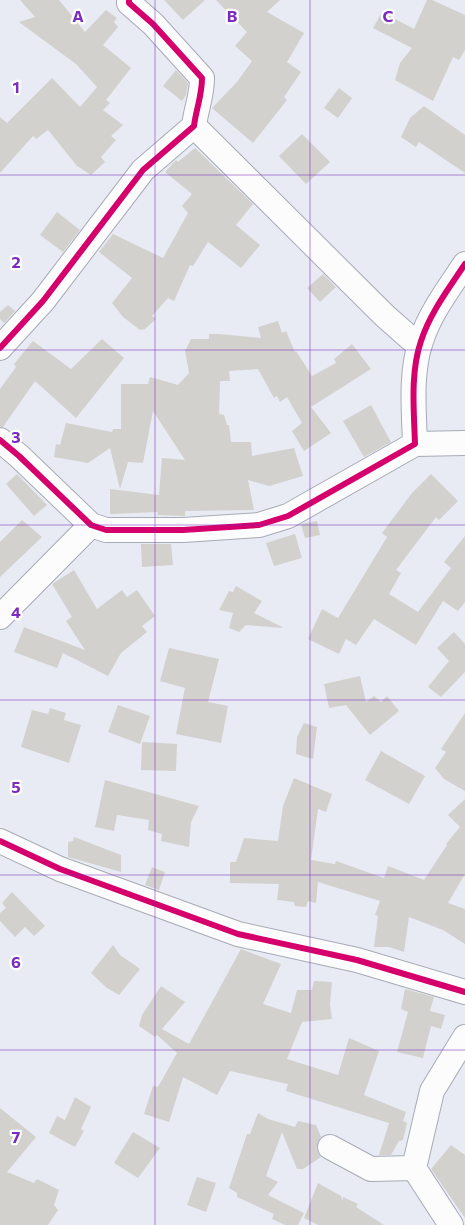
<svg xmlns="http://www.w3.org/2000/svg" width="465" height="1225" font-family="Commissioner,sans-serif">
<style>
.building{fill:#d2d1cd}
.lines{fill:none;stroke-linecap:round;stroke-linejoin:round}
.minor-casing{stroke:#a7abb6;stroke-width:26}
.minor{stroke:#fcfcfd;stroke-width:24}
.cycleway-casing{stroke:#fff;stroke-width:9}
.cycleway{stroke:#d6006c;stroke-width:6}
.grid{fill:none;stroke:#7b2cbf;stroke-width:1;stroke-opacity:0.55}
.grid-label{font-size:16px;text-anchor:middle;font-weight:bold;fill:#7b2cbf;stroke:#fff;stroke-width:4.5;stroke-linejoin:round;paint-order:stroke}
</style>
<rect width="100%" height="100%" fill="#e8ebf4"/>
<path class="building" d="M20,0H59L85,32L106,10L117,18L114,22L118,27L103,45L131,68L106,100L110,103L103,110L123,125L111,136L116,140L101,157L105,162L91,175L77,166L48,130L36,139L33,136L0,173V117L7,123L52,78L80,107L97,87L76,64L19,22L35,17Z
M164,0H205L183,20Z
M216,0H280L267,12L304,33L287,62L301,72L284,97L287,100L253,143L212,108L237,82L252,61L235,46L247,32Z
M427,0H432L465,15V50L459,60L453,57L433,101L395,80L400,63L412,48L373,28L382,12L414,29Z
M176,70L188,83L186,95L182,101L163,86Z
M339,88L352,98L338,118L324,108Z
M424,106L465,135V173L419,142L416,147L401,137L410,118Z
M302,134L330,162L306,184L279,156Z
M195,148L253,204L236,225L260,245L241,268L208,242L193,266L190,265L174,301L168,298L152,316L156,319L145,329L140,330L123,317L112,303L132,278L99,252L113,234L163,258L188,213L182,206L192,194L165,172L176,160L178,162Z
M57,212L80,230L63,252L40,235Z
M323,274L336,287L320,302L307,288Z
M8,305L15,311L4,323L0,319V312Z
M278,321L282,333L286,331L295,352L296,351L312,376L336,363L334,359L352,344L371,369L311,407L331,433L304,451L292,431L302,423L287,397L280,402L277,396L274,398L258,369L229,371L230,381H220L219,414L224,415L227,425H229L231,442H251L252,456L294,448L303,476L269,486L248,480L254,510L185,511V516L157,515L158,512L110,514V489L159,495L162,458L185,460L153,411L143,463L128,462L120,489L110,448L88,463L54,457L56,444L60,445L66,423L112,432L113,429H121V384H148L150,377L178,385L189,373L185,351L191,339H209V334H219L261,338L258,327Z
M102,339L124,358L76,418L35,381L3,427H0V389L16,367L14,364L33,341L71,369Z
M371,405L391,442L364,457L343,421Z
M17,474L47,505L34,516L6,484Z
M431,474L458,501L439,520L436,517L396,570L401,573L389,594L418,612L451,568L444,562L465,536V602L458,611L443,601L416,645L374,619L356,645L346,639L339,654L308,639L322,609L338,618L387,537L382,533L412,493Z
M22,520L42,537L0,577V542Z
M317,521L320,535L305,538L301,524Z
M295,534L302,558L274,566L266,543Z
M141,544H171L173,565L142,567Z
M74,570L97,609L122,590L127,597L137,590L155,616L142,626L147,632L121,653L108,676L63,653L57,668L14,652L24,627L85,650L66,621L72,617L52,584Z
M236,586L262,601L254,613L284,628L246,625L239,632L229,628L233,613L219,610L229,591L233,592Z
M454,632L465,644V672L441,697L428,687L449,661L437,648Z
M169,648L219,659L208,702L228,706L221,743L176,734L185,688L160,681Z
M360,676L366,702L374,696L381,702L387,696L399,711L370,735L346,705L329,708L324,684Z
M118,705L150,716L140,744L108,732Z
M50,708L66,713L64,720L81,725L69,763L21,747L32,710L48,714Z
M465,713V791L444,779L435,768L446,752L441,749Z
M304,723L317,727L313,759L296,754L297,737Z
M142,742L177,744L176,771L141,770Z
M381,751L425,776L409,804L365,780Z
M294,778L332,794L326,812L318,809L311,860L335,864L336,861L384,878L388,866L424,880L447,845L446,844L460,827L448,815L465,799V874L448,903L465,909V944L443,930L409,917L404,952L389,947H374L378,916L375,915L380,901L318,882L316,903L308,901L306,907L295,906L294,902L277,900L279,884L230,883V862H236L244,838L278,841L283,806Z
M105,780L199,806L191,822L189,847L161,841L162,834L148,830L149,820L117,815L114,831L95,827Z
M74,837L121,855V872L68,857V842L73,841Z
M152,867L165,872L159,890L145,885Z
M12,892L45,926L34,936L25,927L15,937L0,921V913L6,908L2,903Z
M113,945L120,955L140,969L119,995L107,988L91,973Z
M241,949L281,964L263,1004L291,1013L297,990H312L314,981L332,982L330,1004L332,1019L302,1022L287,1059L338,1075L349,1038L379,1051L364,1095L406,1112L403,1121L407,1123L403,1140L399,1141L391,1155H379L389,1123L286,1091L288,1084L230,1071L217,1095L183,1077L169,1122L144,1114L153,1086L158,1087L177,1053L157,1035L155,1037L139,1026L142,1015L161,986L185,1002L162,1029L189,1044Z
M405,989L434,997L430,1011L445,1015L441,1029L431,1026L423,1058L397,1052L408,1012L401,1009Z
M75,1097L91,1107L81,1129L84,1131L75,1147L49,1133L57,1116L65,1120Z
M0,1108L36,1137L7,1172L34,1183L37,1179L59,1190L54,1205L58,1210L48,1225H0Z
M258,1113L268,1119L295,1127L298,1121L316,1125L321,1137L316,1148L321,1157L303,1169H297L282,1132L266,1176L278,1182L268,1195L304,1213L298,1225H285L272,1219L274,1214L237,1197V1193L229,1188L247,1134H250Z
M133,1132L160,1148L138,1178L114,1163Z
M451,1145L465,1155V1218L431,1169Z
M197,1177L216,1183L206,1212L187,1205Z
M318,1183L341,1196L343,1201V1197L358,1204L356,1207L384,1225H318L304,1218Z"/>
<g class="lines">
<g class="minor-casing">
<path id="minor" d="M194,126L385,316L419,346
M0,348L43,301L143,170L194,126C196,109 202,96 202,78L153,24L129,3V0
M0,440L19,456L91,525L106,530H183L259,525L288,516L415,444C414,411 410,373 421,341C430,313 449,288 465,264
M415,444L465,443
M0,617L91,525
M0,841L60,869L238,934L357,960L465,992
M330,1147L371,1169L414,1168L451,1225
M414,1168L432,1091L465,1037"/>
</g>
<use href="#minor" class="minor"/>
<g class="cycleway-casing">
<path id="cycleway" d="M0,348L43,301L143,170L194,126C196,109 202,96 202,78L153,24L129,3V0
M0,440L19,456L91,525L106,530H183L259,525L288,516L415,444C414,411 410,373 421,341C430,313 449,288 465,264
M0,841L60,869L238,934L357,960L465,992"/>
</g>
<use href="#cycleway" class="cycleway"/>
</g>
<path class="grid" d="M155,0V1225M310,0V1225M0,175H465M0,350H465M0,525H465M0,700H465M0,875H465M0,1050H465"/>
<g class="grid-label">
<text x="78" y="22">A</text>
<text x="232" y="22">B</text>
<text x="388" y="22">C</text>
<text x="16" y="93">1</text>
<text x="16" y="268">2</text>
<text x="16" y="443">3</text>
<text x="16" y="618">4</text>
<text x="16" y="793">5</text>
<text x="16" y="968">6</text>
<text x="16" y="1143">7</text>
</g>
</svg>
